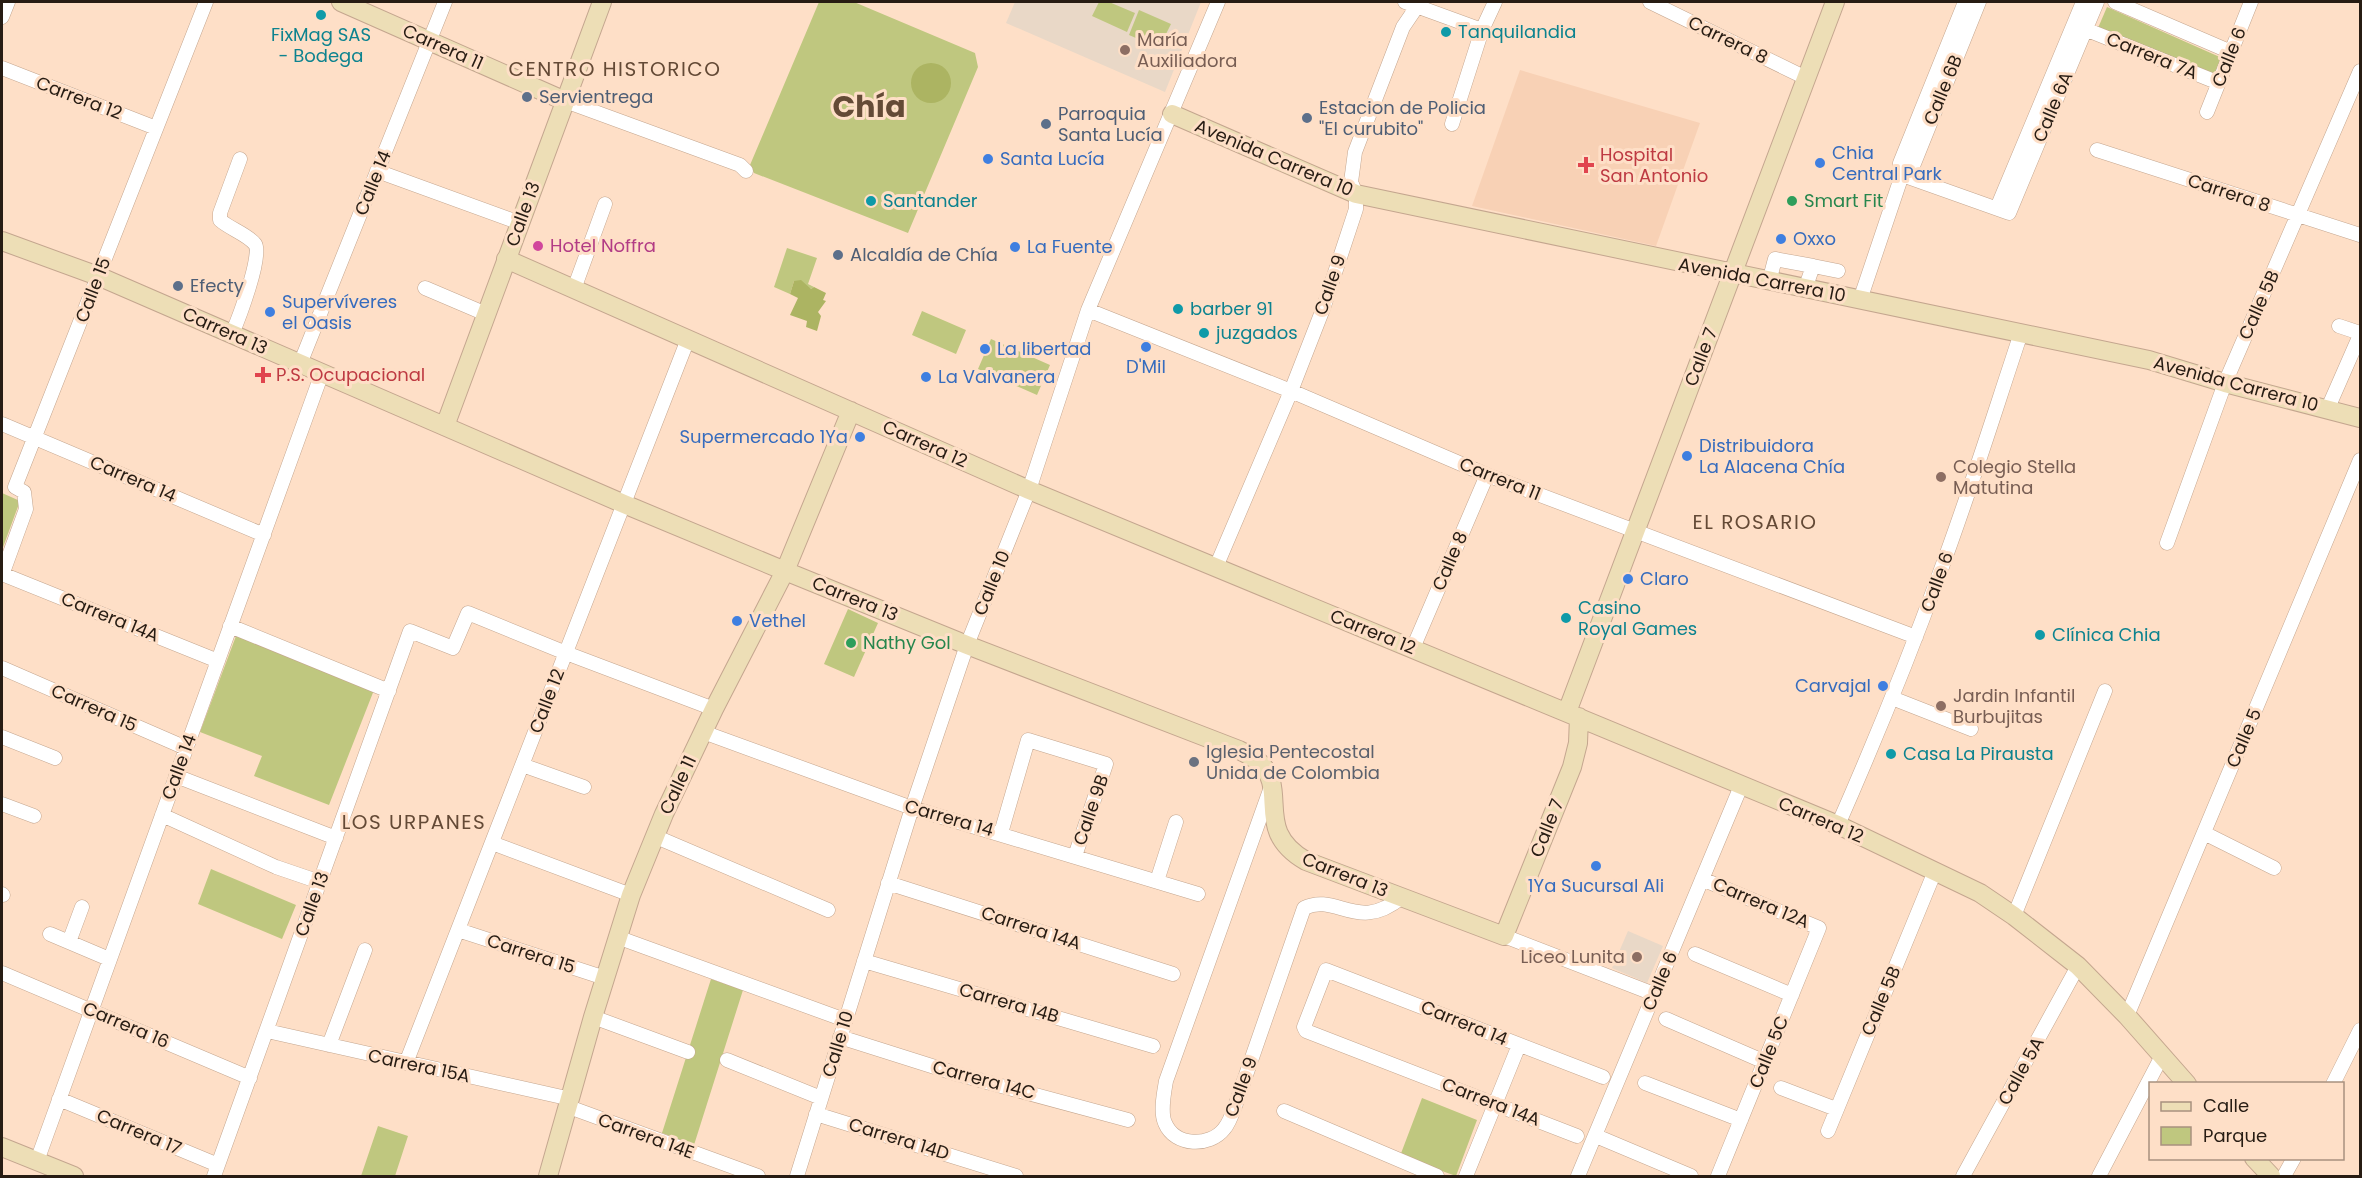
<svg xmlns="http://www.w3.org/2000/svg" width="2362" height="1178" font-family="Poppins,sans-serif">
<style>
.built{fill:#f8d1b5}
.education{fill:#e9d8c7}
.green{fill:#bfc77f}
.forest{fill:#acb462}
.lines{fill:none;stroke-linecap:round;stroke-linejoin:round}
.street-casing{stroke:#c4a68f;stroke-width:15}
.secondary-casing{stroke:#c4a68f;stroke-width:20}
.street{stroke:#fff;stroke-width:14}
.secondary{stroke:#eddeb6;stroke-width:18}
.culture-dot{fill:#0f9aa8;stroke:#fedfc7;stroke-width:2}
.education-dot{fill:#8d6e63;stroke:#fedfc7;stroke-width:2}
.service-dot{fill:#5c6f8a;stroke:#fedfc7;stroke-width:2}
.shop-dot{fill:#3f7fe0;stroke:#fedfc7;stroke-width:2}
.health-dot{fill:#e0444e;stroke:#fedfc7;stroke-width:2}
.leisure-dot{fill:#2e9e5b;stroke:#fedfc7;stroke-width:2}
.hotel-dot{fill:#d1479c;stroke:#fedfc7;stroke-width:2}
.worship-dot{fill:#6b7280;stroke:#fedfc7;stroke-width:2}
.labels{text-anchor:middle;stroke-width:6;stroke-linejoin:round;paint-order:stroke}
.culture-label{font-size:18px;fill:#0d838f;stroke:#fedfc7;text-anchor:start}
.education-label{font-size:18px;fill:#785e54;stroke:#fedfc7;text-anchor:start}
.street-label{font-size:18px;fill:#271c13;stroke:#fedfc7}
.service-label{font-size:18px;fill:#4e5e75;stroke:#fedfc7;text-anchor:start}
.shop-label{font-size:18px;fill:#366cbe;stroke:#fedfc7;text-anchor:start}
.health-label{font-size:18px;fill:#be3a42;stroke:#fedfc7;text-anchor:start}
.leisure-label{font-size:18px;fill:#27864d;stroke:#fedfc7;text-anchor:start}
.hotel-label{font-size:18px;fill:#b23c85;stroke:#fedfc7;text-anchor:start}
.worship-label{font-size:18px;fill:#5b616d;stroke:#fedfc7;text-anchor:start}
.neighbourhood-label{font-size:20px;letter-spacing:1.5px;fill:#644a36;stroke:#fedfc7}
.town-label{font-size:30px;font-weight:bold;fill:#644a36;stroke:#fedfc7}
</style>
<rect width="100%" height="100%" fill="#fedfc7"/>
<path class="built" d="M1520,70L1700,123L1656,246L1472,206Z"/>
<path class="education" d="M1015,2H1201L1165,92L1006,23Z
M1628,931L1663,946L1647,983L1612,968Z"/>
<path class="green" d="M819,2H854L975,53L978,67L908,233L754,173L750,165Z
M1099,2H1109L1135,13L1127,32L1092,16Z
M2107,7L2222,58L2214,75L2098,28Z
M1139,10L1171,24L1159,48L1129,35Z
M787,248L817,258L808,284L814,287L811,289L794,281L790,294L774,287Z
M922,311L966,330L956,354L912,335Z
M991,339L1050,365L1037,395L978,369Z
M2,493L20,501L2,550Z
M848,609L878,623L854,677L824,664Z
M236,636L374,690L329,805L254,776L262,756L200,732Z
M211,869L296,905L282,939L198,904Z
M711,979L743,990L694,1145L662,1133Z
M1422,1098L1477,1120L1456,1176L1400,1156Z
M378,1126L408,1136L395,1176H361Z"/>
<path class="forest" d="M911 83a20 20 0 1 1 40 0a20 20 0 1 1-40 0Z
M801,280L811,289L814,287L826,293L823,300L826,301L818,312L821,316L817,331L806,327L807,321L790,315L798,298L790,294L794,281Z"/>
<g class="lines">
<g class="street-casing">
<path id="street" d="M1405,2L1482,30
M1650,2L1806,78
M2115,2L2231,52
M2,17L8,2
M2085,29L2219,83
M2,68L156,128
M565,101L740,165L746,171
M2207,112L2251,2
M1452,124L1482,30L1495,2
M2097,150L2360,235
M377,171L520,223
M1902,175L2009,213L2097,2
M1902,175L1911,171L1979,2
M1997,208L2083,2
M1813,266L1838,271
M1769,282L1775,259L1813,266L1805,289
M425,288L486,314
M574,289L605,204
M1860,300L1902,175L1900,163L1965,2
M1088,310L1291,391L1487,475L1916,637
M2339,326L2360,333
M232,334C238,320 263,255 255,244C247,234 230,229 220,220V213L240,159
M300,364L445,2
M2328,408L2360,335
M2,424L264,535
M2167,543L2225,383L2360,71
M1216,567L1291,391L1323,309L1356,209V194L1351,182L1355,152L1403,27L1420,2
M2,574L218,661
M2,575L26,509L24,492L15,487L206,2
M230,626L389,691
M1413,648L1487,475
M2,668L186,748
M1892,698L1971,729
M703,732L912,808L1198,894
M2,737L55,758
M522,765L584,787
M176,776L336,838
M1270,790L1166,1081C1164,1093 1160,1112 1165,1123C1175,1147 1210,1147 1224,1129C1231,1121 1234,1108 1238,1098L1304,908C1337,892 1357,934 1402,897
M2,804L34,816
M162,815L276,867L320,882
M1838,825C1874,743 1908,660 1939,575C1969,495 1994,414 2021,333
M1001,833L1028,740L1106,764L1075,856
M2204,833L2274,868
M654,836L828,910
M492,843L631,895
M1702,879L1819,928L1718,1176
M1157,881L1176,822
M888,883L1173,974
M2,894L3,895
M2014,916L2105,691
M458,930L605,978
M50,934L109,959
M1504,936L1654,994
M617,937L845,1020
M69,942L82,907
M1695,954L1792,995
M864,961L1153,1046
M2,973L250,1078
M2127,1016L2360,460
M593,1017L688,1052
M1666,1019L1765,1062
M267,1031L571,1099
M840,1037L957,1074L1128,1120
M329,1045L365,950
M727,1060L821,1098
M406,1063L688,339
M1645,1083L1741,1120
M2333,1084L2360,1030
M1781,1088L1836,1109
M59,1099L218,1165
M569,1107L758,1176
M1284,1111L1437,1176
M816,1114L1016,1176
M1828,1131L1935,871
M1577,1136L1306,1031L1304,1027L1326,970L1603,1077
M1596,1136L1691,1176
M37,1161L322,373
M214,1176L410,631L453,648L468,613L566,653L714,709
M797,1176L912,808L967,645L1029,490L1088,310L1218,2
M1466,1176L1519,1045
M1578,1176L1741,786
M1963,1176L2078,966
M2099,1176L2162,1056
M2284,1176L2294,1158"/>
</g>
<g class="secondary-casing">
<path id="secondary" d="M341,2L565,101
M1172,114L1356,194L2149,360L2225,383L2360,418
M2,241L98,276L624,504L785,571L967,645L1239,750C1245,753 1253,757 1259,762C1290,790 1252,830 1306,861L1504,936L1572,767L1578,743L1579,717
M506,259L1029,490L1838,825L1980,893L2014,916L2078,966L2127,1016L2187,1084
M445,426L602,2
M1567,712L1835,2
M2,1147L74,1176
M2254,1158L2271,1176
M548,1176L593,1017L631,895L664,814L714,709L785,571L851,411"/>
</g>
<use href="#street" class="street"/>
<use href="#secondary" class="secondary"/>
</g>
<g class="culture-dot">
<circle cx="321" cy="15" r="6"/>
<circle cx="1446" cy="32" r="6"/>
<circle cx="871" cy="201" r="6"/>
<circle cx="1178" cy="309" r="6"/>
<circle cx="1204" cy="333" r="6"/>
<circle cx="1566" cy="618" r="6"/>
<circle cx="2040" cy="635" r="6"/>
<circle cx="1891" cy="754" r="6"/>
</g>
<g class="education-dot">
<circle cx="1125" cy="50" r="6"/>
<circle cx="1941" cy="477" r="6"/>
<circle cx="1941" cy="706" r="6"/>
<circle cx="1637" cy="957" r="6"/>
</g>
<g class="service-dot">
<circle cx="527" cy="97" r="6"/>
<circle cx="1307" cy="118" r="6"/>
<circle cx="1046" cy="124" r="6"/>
<circle cx="838" cy="255" r="6"/>
<circle cx="178" cy="286" r="6"/>
</g>
<g class="shop-dot">
<circle cx="988" cy="159" r="6"/>
<circle cx="1820" cy="163" r="6"/>
<circle cx="1781" cy="239" r="6"/>
<circle cx="1015" cy="247" r="6"/>
<circle cx="270" cy="312" r="6"/>
<circle cx="1146" cy="347" r="6"/>
<circle cx="985" cy="349" r="6"/>
<circle cx="926" cy="377" r="6"/>
<circle cx="860" cy="437" r="6"/>
<circle cx="1687" cy="456" r="6"/>
<circle cx="1628" cy="579" r="6"/>
<circle cx="737" cy="621" r="6"/>
<circle cx="1883" cy="686" r="6"/>
<circle cx="1596" cy="866" r="6"/>
</g>
<g class="health-dot">
<path d="M1583 156h6v6h6v6h-6v6h-6v-6h-6v-6h6z"/>
<path d="M260 366h6v6h6v6h-6v6h-6v-6h-6v-6h6z"/>
</g>
<g class="leisure-dot">
<circle cx="1792" cy="201" r="6"/>
<circle cx="851" cy="643" r="6"/>
</g>
<circle class="hotel-dot" cx="538" cy="246" r="6"/>
<circle class="worship-dot" cx="1194" cy="762" r="6"/>
<g class="labels">
<g class="culture-label">
<text x="1458" y="38">Tanquilandia</text>
<text x="321" y="41" text-anchor="middle">FixMag SAS<tspan x="321" dy="21">- Bodega</tspan></text>
<text x="883" y="207">Santander</text>
<text x="1190" y="315">barber 91</text>
<text x="1216" y="339">juzgados</text>
<text x="1578" y="614">Casino<tspan x="1578" dy="21">Royal Games</tspan></text>
<text x="2052" y="641">Clínica Chia</text>
<text x="1903" y="760">Casa La Pirausta</text>
</g>
<g class="education-label">
<text x="1137" y="46">María<tspan x="1137" dy="21">Auxiliadora</tspan></text>
<text x="1953" y="473">Colegio Stella<tspan x="1953" dy="21">Matutina</tspan></text>
<text x="1953" y="702">Jardin Infantil<tspan x="1953" dy="21">Burbujitas</tspan></text>
<text x="1625" y="963" text-anchor="end">Liceo Lunita</text>
</g>
<g class="street-label">
<text transform="translate(1728 40) rotate(26)" y="6">Carrera 8</text>
<text transform="translate(443 47) rotate(24)" y="6">Carrera 11</text>
<text transform="translate(2152 56) rotate(22)" y="6">Carrera 7A</text>
<text transform="translate(2229 57) rotate(-68)" y="6">Calle 6</text>
<text transform="translate(1943 90) rotate(-68)" y="6">Calle 6B</text>
<text transform="translate(79 98) rotate(21)" y="6">Carrera 12</text>
<text transform="translate(2053 107) rotate(-67)" y="6">Calle 6A</text>
<text transform="translate(1274 158) rotate(23)" y="6">Avenida Carrera 10</text>
<text transform="translate(373 183) rotate(-68)" y="6">Calle 14</text>
<text transform="translate(2229 193) rotate(18)" y="6">Carrera 8</text>
<text transform="translate(523 214) rotate(-70)" y="6">Calle 13</text>
<text transform="translate(1762 280) rotate(11)" y="6">Avenida Carrera 10</text>
<text transform="translate(1330 285) rotate(-71)" y="6">Calle 9</text>
<text transform="translate(93 290) rotate(-69)" y="6">Calle 15</text>
<text transform="translate(2259 305) rotate(-66)" y="6">Calle 5B</text>
<text transform="translate(225 331) rotate(24)" y="6">Carrera 13</text>
<text transform="translate(1701 357) rotate(-69)" y="6">Calle 7</text>
<text transform="translate(2236 384) rotate(15)" y="6">Avenida Carrera 10</text>
<text transform="translate(925 444) rotate(24)" y="6">Carrera 12</text>
<text transform="translate(133 479) rotate(23)" y="6">Carrera 14</text>
<text transform="translate(1500 479) rotate(22)" y="6">Carrera 11</text>
<text transform="translate(1450 561) rotate(-67)" y="6">Calle 8</text>
<text transform="translate(1937 582) rotate(-70)" y="6">Calle 6</text>
<text transform="translate(992 583) rotate(-68)" y="6">Calle 10</text>
<text transform="translate(855 599) rotate(22)" y="6">Carrera 13</text>
<text transform="translate(110 617) rotate(22)" y="6">Carrera 14A</text>
<text transform="translate(1373 632) rotate(22)" y="6">Carrera 12</text>
<text transform="translate(547 701) rotate(-69)" y="6">Calle 12</text>
<text transform="translate(94 708) rotate(24)" y="6">Carrera 15</text>
<text transform="translate(2244 738) rotate(-67)" y="6">Calle 5</text>
<text transform="translate(179 767) rotate(-70)" y="6">Calle 14</text>
<text transform="translate(678 785) rotate(-65)" y="6">Calle 11</text>
<text transform="translate(1091 810) rotate(-71)" y="6">Calle 9B</text>
<text transform="translate(949 818) rotate(16)" y="6">Carrera 14</text>
<text transform="translate(1821 820) rotate(23)" y="6">Carrera 12</text>
<text transform="translate(1547 828) rotate(-68)" y="6">Calle 7</text>
<text transform="translate(1345 875) rotate(22)" y="6">Carrera 13</text>
<text transform="translate(1761 903) rotate(23)" y="6">Carrera 12A</text>
<text transform="translate(312 904) rotate(-70)" y="6">Calle 13</text>
<text transform="translate(1031 928) rotate(18)" y="6">Carrera 14A</text>
<text transform="translate(531 954) rotate(18)" y="6">Carrera 15</text>
<text transform="translate(1660 981) rotate(-67)" y="6">Calle 6</text>
<text transform="translate(1881 1001) rotate(-67)" y="6">Calle 5B</text>
<text transform="translate(1009 1003) rotate(16)" y="6">Carrera 14B</text>
<text transform="translate(1464 1023) rotate(22)" y="6">Carrera 14</text>
<text transform="translate(126 1025) rotate(23)" y="6">Carrera 16</text>
<text transform="translate(838 1044) rotate(-73)" y="6">Calle 10</text>
<text transform="translate(1769 1052) rotate(-68)" y="6">Calle 5C</text>
<text transform="translate(419 1066) rotate(12)" y="6">Carrera 15A</text>
<text transform="translate(2021 1071) rotate(-61)" y="6">Calle 5A</text>
<text transform="translate(984 1080) rotate(15)" y="6">Carrera 14C</text>
<text transform="translate(1241 1087) rotate(-70)" y="6">Calle 9</text>
<text transform="translate(1491 1102) rotate(21)" y="6">Carrera 14A</text>
<text transform="translate(139 1132) rotate(23)" y="6">Carrera 17</text>
<text transform="translate(646 1136) rotate(20)" y="6">Carrera 14E</text>
<text transform="translate(899 1139) rotate(17)" y="6">Carrera 14D</text>
</g>
<g class="service-label">
<text x="539" y="103">Servientrega</text>
<text x="1319" y="114">Estacion de Policia<tspan x="1319" dy="21">"El curubito"</tspan></text>
<text x="1058" y="120">Parroquia<tspan x="1058" dy="21">Santa Lucía</tspan></text>
<text x="850" y="261">Alcaldía de Chía</text>
<text x="190" y="292">Efecty</text>
</g>
<g class="shop-label">
<text x="1832" y="159">Chia<tspan x="1832" dy="21">Central Park</tspan></text>
<text x="1000" y="165">Santa Lucía</text>
<text x="1793" y="245">Oxxo</text>
<text x="1027" y="253">La Fuente</text>
<text x="282" y="308">Supervíveres<tspan x="282" dy="21">el Oasis</tspan></text>
<text x="997" y="355">La libertad</text>
<text x="1146" y="373" text-anchor="middle">D'Mil</text>
<text x="938" y="383">La Valvanera</text>
<text x="848" y="443" text-anchor="end">Supermercado 1Ya</text>
<text x="1699" y="452">Distribuidora<tspan x="1699" dy="21">La Alacena Chía</tspan></text>
<text x="1640" y="585">Claro</text>
<text x="749" y="627">Vethel</text>
<text x="1871" y="692" text-anchor="end">Carvajal</text>
<text x="1596" y="892" text-anchor="middle">1Ya Sucursal Ali</text>
</g>
<g class="health-label">
<text x="1600" y="161">Hospital<tspan x="1600" dy="21">San Antonio</tspan></text>
<text x="276" y="381">P.S. Ocupacional</text>
</g>
<g class="leisure-label">
<text x="1804" y="207">Smart Fit</text>
<text x="863" y="649">Nathy Gol</text>
</g>
<g class="hotel-label">
<text x="550" y="252">Hotel Noffra</text>
</g>
<g class="worship-label">
<text x="1206" y="758">Iglesia Pentecostal<tspan x="1206" dy="21">Unida de Colombia</tspan></text>
</g>
<g class="neighbourhood-label">
<text x="615" y="76">CENTRO HISTORICO</text>
<text x="1755" y="529">EL ROSARIO</text>
<text x="414" y="829">LOS URPANES</text>
</g>
<g class="town-label">
<text x="869" y="117">Chía</text>
</g>
</g>
<rect width="2362" height="1178" fill="none" stroke="#271c13" stroke-width="6"/>
<rect x="2149" y="1082" width="195" height="78" fill="#fedfc7" stroke="#a8917f" stroke-width="1.5"/>
<rect x="2161" y="1102" width="30" height="9" fill="#eddeb6" stroke="#a8917f" stroke-width="1.5"/>
<text x="2203" y="1112" font-size="18" fill="#271c13">Calle</text>
<rect x="2161" y="1127" width="30" height="18" fill="#bfc77f" stroke="#a8917f" stroke-width="1.5"/>
<text x="2203" y="1142" font-size="18" fill="#271c13">Parque</text>
</svg>
